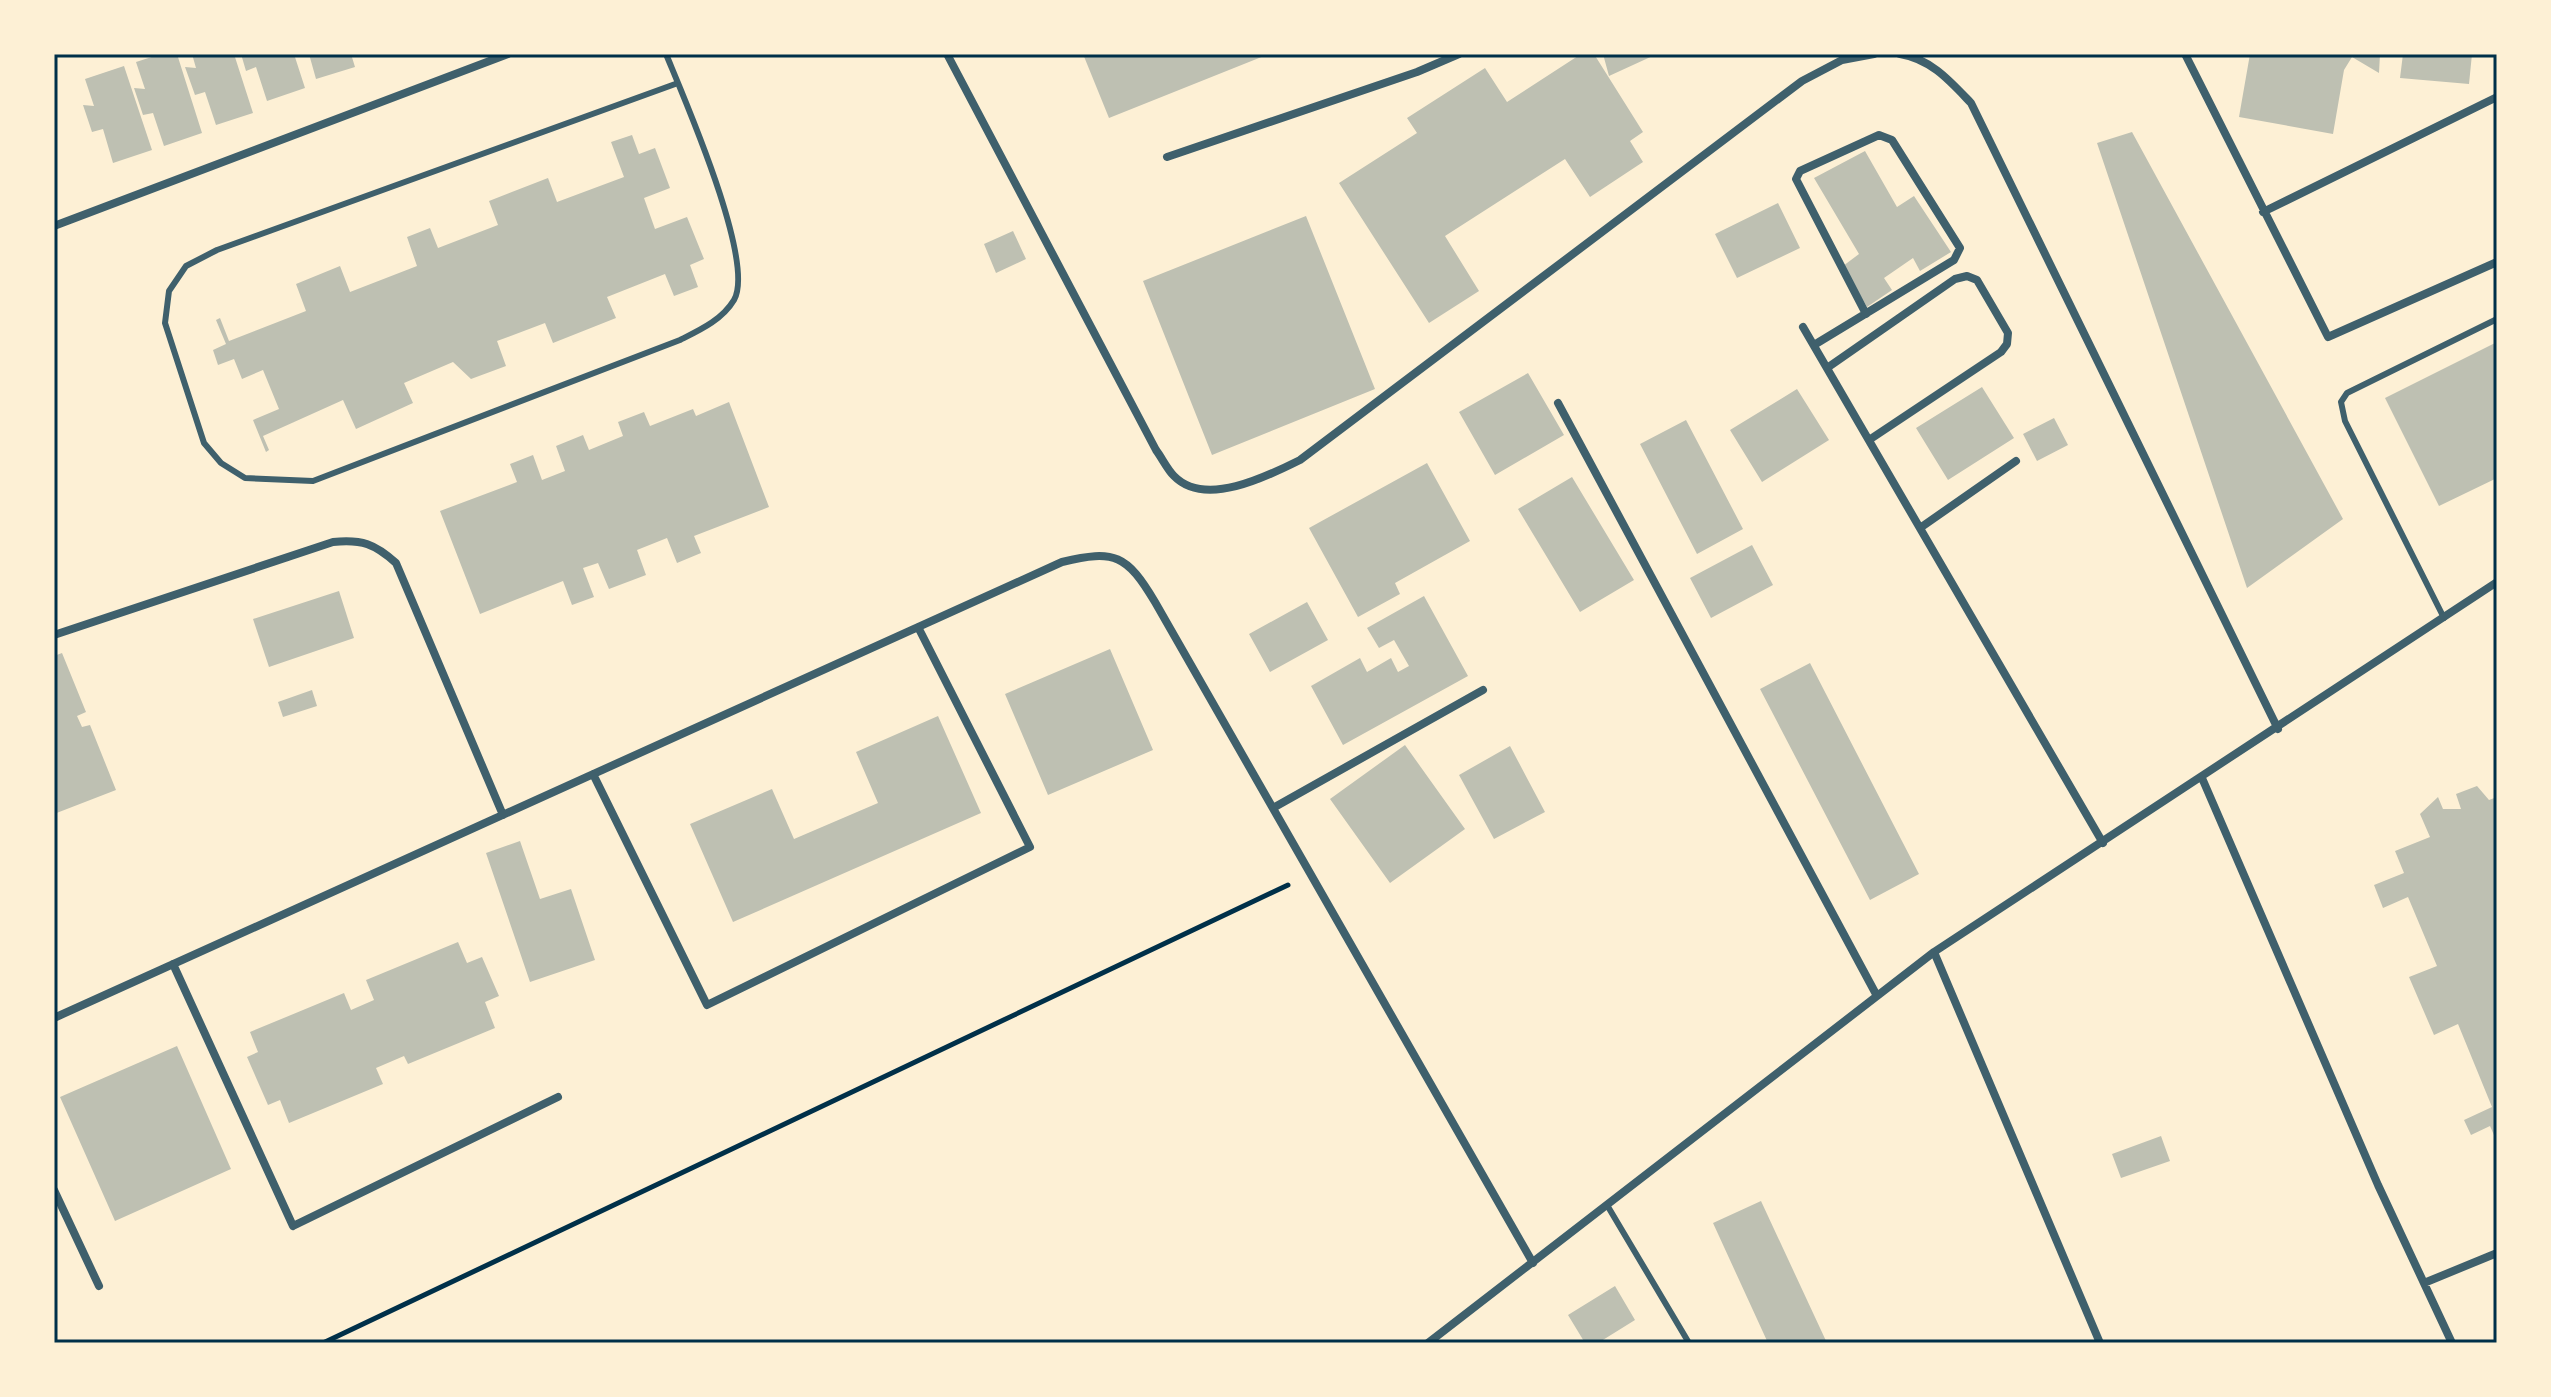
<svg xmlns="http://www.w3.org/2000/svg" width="2551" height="1397" font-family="Quicksand,sans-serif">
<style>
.building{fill:#bec0b2}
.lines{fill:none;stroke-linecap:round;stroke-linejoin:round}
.path{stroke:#003049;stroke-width:5}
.service{stroke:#3f606c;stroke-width:6}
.minor{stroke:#3f606c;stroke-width:8}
.neatline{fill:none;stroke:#003049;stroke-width:3}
</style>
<rect width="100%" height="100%" fill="#fdf0d5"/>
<path class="building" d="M161,54H177L202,133L164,146L153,113L143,115L134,88L145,89L136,62Z
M192,54H234L253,113L216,125L205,92L195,95L185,67L196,68Z
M241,54H294L305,88L267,101L256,67L246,71Z
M309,54H351L355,67L316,79Z
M1083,54H1269L1109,118Z
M1581,54H1594L1643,132L1630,141L1643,162L1590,197L1565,159L1445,236L1479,291L1429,323L1339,183L1417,133L1407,118L1485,68L1507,102Z
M1603,54H1657L1609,76Z
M2250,54H2380L2379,73L2352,57L2344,70L2333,134L2239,117Z
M2403,54H2472L2469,84L2400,78Z
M124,66L152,150L113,163L103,129L92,132L83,105L94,106L85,79Z
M2132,132L2343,519L2247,588L2097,143Z
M632,135L639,154L655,148L670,188L644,198L655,229L687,217L704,259L690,265L698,287L674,296L665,274L607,297L616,318L553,343L545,323L497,341L506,366L471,379L453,362L404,383L413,403L356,429L343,400L263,436L269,450L266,452L253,420L279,409L263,370L242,379L234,359L218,365L213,350L226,344L216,320L220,318L229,341L306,311L296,284L340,266L350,292L417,266L407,237L430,228L438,248L498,225L489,201L548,178L557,202L624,177L611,142Z
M1865,151L1897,207L1914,196L1951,252L1920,271L1913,258L1884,278L1892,290L1867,307L1843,266L1859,254L1814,178Z
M1778,203L1800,248L1737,278L1715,234Z
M1306,216L1375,389L1212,455L1143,281Z
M1013,231L1026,259L996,273L984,244Z
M2497,342V478L2439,506L2385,398Z
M1528,373L1564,435L1495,475L1459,412Z
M1982,387L2014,438L1948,480L1916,428Z
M1797,389L1829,440L1762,482L1730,430Z
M729,402L769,507L694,536L701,553L677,563L667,538L637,550L646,575L609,589L598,563L583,568L594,597L572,605L563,581L480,614L440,511L517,482L510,464L533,455L542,480L565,471L556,446L583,435L589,450L623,436L618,422L644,412L650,426L693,409L696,416Z
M2054,418L2068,445L2037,461L2023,434Z
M1686,420L1743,529L1697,554L1640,444Z
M1427,463L1470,541L1395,583L1400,594L1358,617L1309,528Z
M1572,477L1634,580L1580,612L1518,509Z
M1752,545L1773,585L1711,618L1690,578Z
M339,591L354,638L269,667L253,619Z
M1424,596L1468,676L1343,745L1311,686L1360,658L1367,672L1391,658L1398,672L1409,666L1394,640L1379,648L1367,628Z
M1307,602L1328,640L1270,672L1249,634Z
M1110,649L1153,750L1048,795L1005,694Z
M62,653L86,712L77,716L82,727L90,725L116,790L54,814V656Z
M1810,663L1919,874L1870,900L1760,689Z
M312,690L317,706L283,717L278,702Z
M938,716L981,813L733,922L690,824L772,789L794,839L878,803L856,752Z
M1405,745L1465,829L1390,883L1330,799Z
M1510,746L1545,812L1494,839L1459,775Z
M2477,786L2489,800L2497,797V1142L2490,1126L2471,1135L2464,1120L2492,1107L2458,1024L2434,1035L2409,977L2437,966L2408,897L2383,908L2374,885L2404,873L2395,851L2430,837L2420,814L2438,797L2443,809H2461L2456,794Z
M520,841L540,899L571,889L595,960L530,982L486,853Z
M458,942L467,963L482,957L499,996L485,1002L495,1028L408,1064L404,1056L376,1068L383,1084L289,1123L280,1100L268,1105L247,1057L258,1052L250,1032L344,993L351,1010L374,1000L366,980Z
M177,1046L231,1169L115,1221L60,1097Z
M2161,1136L2170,1161L2121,1178L2112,1154Z
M1761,1201L1827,1343H1768L1713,1223Z
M1615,1286L1635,1320L1598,1343H1585L1568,1315Z"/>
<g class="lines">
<path class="path" d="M323,1343L1288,885"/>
<path class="service" d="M666,54C684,98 756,262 734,300C722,320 700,330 680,340L313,481L245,478L221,463L204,443L165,323L169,291L186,266L217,250L678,83
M2444,618L2345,421L2341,402L2347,393L2497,319
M1607,1205L1689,1343"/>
<path class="minor" d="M947,54L1156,450C1162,458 1167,469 1174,476C1205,508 1268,476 1300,460L1802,81L1842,60L1874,54
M1900,54C1931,59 1950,81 1971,103L2278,729
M2185,54L2328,337L2497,262
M1167,157L1417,72L1459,54
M2263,212L2497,97
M54,226L508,54
M1803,327L2103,843
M1814,345L1954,260L1960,248L1892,140L1879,135L1800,171L1796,179L1866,314
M1827,368L1955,279L1967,276L1977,280L2008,333L2007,344L2001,352L1869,440
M1558,403L1877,996
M1920,528L2016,461
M54,635L333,542C362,539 375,544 396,563L503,815
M593,774L707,1005L1030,847L918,627
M2202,778L2378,1185L2452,1343
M1273,808L1483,690
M1934,952L2100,1343
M173,964L293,1226L558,1097
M54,1018L1062,562C1115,549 1127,555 1155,602L1533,1263
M54,1190L99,1286
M2424,1283L2497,1253
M1428,1343L1934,952L2497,582"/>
</g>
<rect width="2551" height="1397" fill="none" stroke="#fdf0d5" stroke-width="112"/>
<rect x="56" y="56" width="2439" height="1285" class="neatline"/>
</svg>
